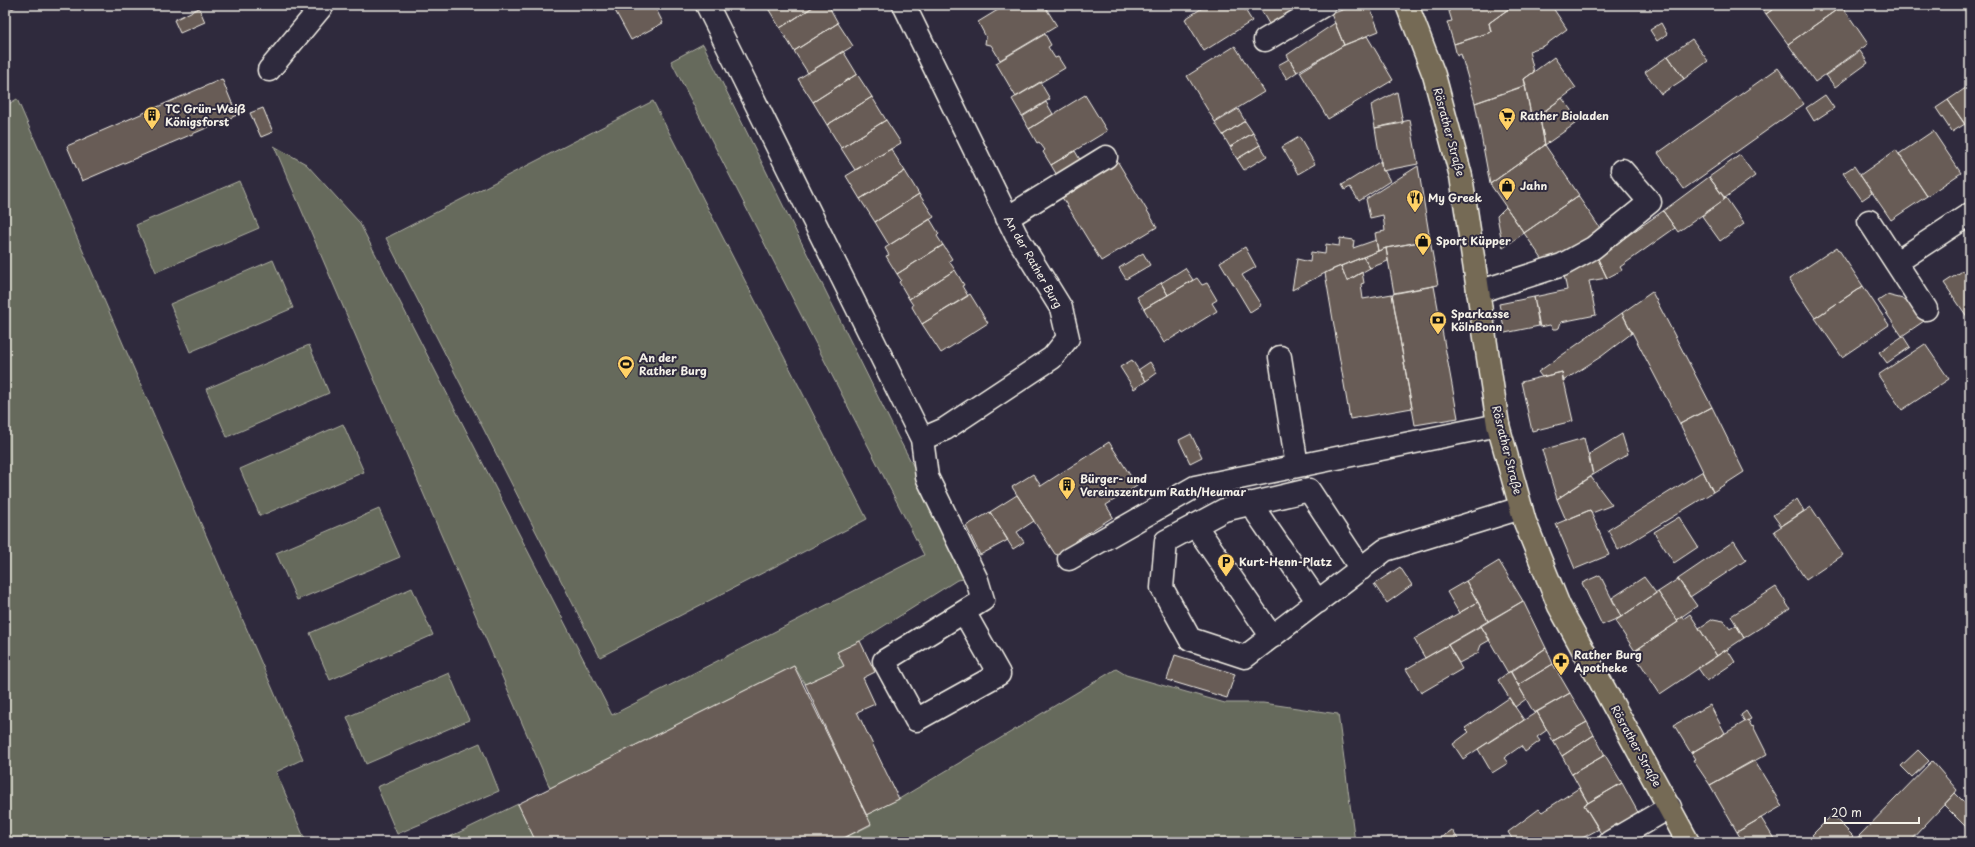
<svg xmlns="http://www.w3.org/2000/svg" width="1975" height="847" font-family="'Playpen Sans',sans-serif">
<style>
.green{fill:#666a5c;stroke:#adaea2}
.building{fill:#685b57;stroke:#f4f1e8}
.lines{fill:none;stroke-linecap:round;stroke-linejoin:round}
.minor-casing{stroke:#f4f1e8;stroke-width:25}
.major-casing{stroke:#f4f1e8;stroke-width:25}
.minor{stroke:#2f2a3d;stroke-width:22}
.major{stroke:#756b55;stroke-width:22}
.labels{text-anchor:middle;stroke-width:4;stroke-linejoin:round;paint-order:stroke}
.poi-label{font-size:11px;font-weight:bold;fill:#f4f1e8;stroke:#2f2a3d;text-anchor:start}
.street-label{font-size:11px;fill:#f4f1e8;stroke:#2f2a3d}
</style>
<rect width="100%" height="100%" fill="#2f2a3d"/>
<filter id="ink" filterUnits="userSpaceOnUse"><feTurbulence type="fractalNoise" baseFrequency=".025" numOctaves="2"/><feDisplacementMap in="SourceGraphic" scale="8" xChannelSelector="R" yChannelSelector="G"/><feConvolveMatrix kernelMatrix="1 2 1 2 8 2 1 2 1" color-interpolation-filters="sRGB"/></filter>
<g filter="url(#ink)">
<path class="green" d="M703,44L898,437L973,578L957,580L860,641L837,652L844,666L805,684L794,666L550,788L274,146L306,164L359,222L612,715L924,555L671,61Z
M17,99L303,759L276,772L306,842H5V106Z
M653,101L867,519L600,657L386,238Z
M239,181L259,228L156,272L136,225Z
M273,260L293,308L190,352L170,304Z
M309,345L329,393L227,437L206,389Z
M343,424L364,472L260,516L240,469Z
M379,509L400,557L297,600L276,553Z
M412,588L433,635L330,680L310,633Z
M1116,669L1126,675L1225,703H1263L1338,714L1355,842H836L871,825L866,815L899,799Z
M449,673L469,720L366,764L347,717Z
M480,743L499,791L397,834L377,787Z
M518,804L536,842H439Z"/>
<path class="building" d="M9,5H19L12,9Z
M612,5H654L663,23L631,40Z
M766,5H816L780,28Z
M816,5H828L838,23L794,51L780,28Z
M1006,5H1044L1057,26L1000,60L991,45L985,44L986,37L978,22Z
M1207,5H1242L1252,21L1204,51L1185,19Z
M1258,5H1302L1269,24Z
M1356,5H1369L1379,31L1344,45L1331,14Z
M1447,5H1514L1489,23L1491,32L1454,44L1447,22L1452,21Z
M1514,5H1551L1567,29L1544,46L1529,51L1534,72L1524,79L1526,85L1475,103L1461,54L1457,56L1454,44L1491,32L1489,23Z
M1760,5H1779L1766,14Z
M1779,5H1841L1842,6L1788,44L1766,14Z
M1842,6L1868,44L1815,82L1788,44Z
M199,8L205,22L180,33L174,20Z
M838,23L853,46L808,73L794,51Z
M1335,23L1344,45L1297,72L1287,55Z
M1661,23L1667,34L1657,41L1650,30Z
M1045,34L1051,45L1048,47L1055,58L1058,57L1065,68L1016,97L996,63Z
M1367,36L1393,80L1328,119L1300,72L1342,46Z
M1692,39L1708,61L1684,79L1668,56Z
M1235,46L1264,92L1215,122L1187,76Z
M843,51L857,74L813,102L798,79Z
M1860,51L1868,63L1835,87L1826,75Z
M1668,56L1684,79L1661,94L1645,72Z
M1554,57L1576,88L1532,120L1524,79Z
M1289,59L1297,72L1287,79L1278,65Z
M1778,68L1804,104L1684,189L1658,153Z
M857,74L872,97L827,125L813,102Z
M222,79L237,115L82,181L67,146Z
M1040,82L1050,99L1022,116L1012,99Z
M1970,85V132L1948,100Z
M1525,86L1532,120L1540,119L1545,145L1490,184L1475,103Z
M1397,92L1403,123L1375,128L1371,105Z
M1085,95L1107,131L1051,165L1043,152L1045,150L1039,142L1037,143L1029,129Z
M1825,95L1834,108L1814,121L1806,108Z
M872,97L886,120L841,148L827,125Z
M1562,98L1579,121L1545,145L1540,119L1533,120Z
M1948,100L1965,124L1952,132L1936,108Z
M1046,102L1053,114L1029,129L1022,117Z
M263,108L273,132L261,137L250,113Z
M1238,109L1245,121L1223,135L1215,123Z
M886,120L901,143L855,170L841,148Z
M1410,120L1418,164L1382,171L1375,128Z
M1245,121L1253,133L1230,147L1223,135Z
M1933,131L1961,173L1927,196L1899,154Z
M1253,133L1260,145L1237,159L1230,147Z
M1299,137L1315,164L1298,174L1282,147Z
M1260,145L1267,156L1244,170L1237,159Z
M1545,145L1579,195L1524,233L1490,184Z
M891,149L905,171L860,199L846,176Z
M1896,150L1927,196L1891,220L1860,175Z
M1075,151L1082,163L1058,177L1051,165Z
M1740,155L1755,176L1725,198L1709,177Z
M1116,159L1157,227L1101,261L1060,194Z
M1381,161L1382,171L1384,170L1390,181L1359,201L1350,187L1345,190L1342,185Z
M1418,166L1430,240L1386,248L1378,251L1375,233L1385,231L1383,215L1370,218L1366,199Z
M1854,166L1872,193L1862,200L1843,173Z
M905,171L919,194L875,222L860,199Z
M1709,177L1725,199L1678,232L1663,211Z
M919,194L934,217L889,245L875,222Z
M1578,196L1604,234L1547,266L1524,233Z
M1726,198L1744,224L1720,241L1702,216Z
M1506,207L1524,233L1503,248L1497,216Z
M1663,211L1675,228L1620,267L1622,270L1607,278L1597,257Z
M930,219L939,234L937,236L943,245L897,274L886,256L889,255L885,248Z
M1340,238L1354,240L1353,248L1376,240L1378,251L1331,270L1292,290L1297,259L1310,262L1311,252L1325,254L1326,244L1339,246Z
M1430,240L1438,285L1394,293L1386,248Z
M943,245L952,259L949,261L955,270L909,299L899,282L901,280L897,274Z
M1245,247L1256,267L1242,275L1261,305L1250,312L1220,262Z
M1837,247L1863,286L1815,318L1789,279Z
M1386,248L1388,261L1370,268L1363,257Z
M1143,253L1150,265L1126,279L1119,268Z
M1363,257L1370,268L1347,281L1341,266Z
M1597,257L1607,278L1589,281L1596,315L1561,322L1559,328L1557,329H1553L1550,325L1540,327L1534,297L1567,290L1564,275L1583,267Z
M1341,266L1347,281L1362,272L1364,283L1361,284L1363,299L1392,294L1412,408L1350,419L1325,273Z
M1970,266V321L1944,283Z
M1185,268L1193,280L1168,295L1161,283Z
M955,270L964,285L962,286L968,296L922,324L912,307L913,305L909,299Z
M1197,278L1202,285L1207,283L1217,300L1212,303L1217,311L1196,324V326L1183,334L1182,332L1164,343L1144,309Z
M1161,283L1168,295L1144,309L1137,297Z
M1434,286L1458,418L1415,425L1392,294Z
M1863,286L1889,325L1842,357L1815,318Z
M1652,292L1712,407L1680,424L1622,313Z
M970,294L988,323L941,353L922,324Z
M1887,295L1911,301L1924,321L1902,336L1878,301Z
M1534,297L1539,326L1505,333L1499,304Z
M1622,313L1632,333L1602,356L1563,381L1562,372L1542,377L1538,372Z
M1903,336L1910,347L1887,363L1879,352Z
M1925,344L1949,379L1902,410L1878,375Z
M1132,360L1146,381L1134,389L1120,367Z
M1150,362L1157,373L1146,381L1138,370Z
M1562,372L1573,421L1532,431L1521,382Z
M1712,407L1744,472L1713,492L1680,424Z
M1191,434L1202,457L1190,463L1179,440Z
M1622,434L1628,454L1593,475L1589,454Z
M1584,438L1593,475L1557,499L1542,450Z
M1109,442L1137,486L1106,505L1113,517L1075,541L1074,547L1060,556L1055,554L1012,487L1033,474L1041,486Z
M1703,471L1713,492L1618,550L1608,530Z
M1591,477L1612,505L1592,513L1590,510L1566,520L1557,499Z
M1017,495L1034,521L1017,532L1024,542L1013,549L990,512Z
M1797,499L1804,511L1781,526L1773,515Z
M1811,507L1843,555L1806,580L1774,531Z
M1590,510L1609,555L1575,569L1556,524Z
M990,512L1008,540L980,555L966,526Z
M1679,517L1698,547L1674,563L1654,532Z
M1734,541L1746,560L1690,597L1678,579Z
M1499,561L1523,601L1488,621L1466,581Z
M1400,567L1412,585L1387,603L1374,584Z
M1600,575L1621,617L1602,625L1582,583Z
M1644,577L1656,593L1621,617L1612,598Z
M1678,579L1697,606L1677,620L1658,592Z
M1466,581L1478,602L1459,613L1447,592Z
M1776,587L1790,609L1744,638L1731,616Z
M1658,592L1678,622L1635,651L1615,621Z
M1523,601L1546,648L1508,673L1481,626Z
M1478,602L1488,621L1425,658L1414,639Z
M1690,614L1717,656L1660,694L1633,652L1678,622L1677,620L1682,617L1683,619Z
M1713,619L1724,621L1730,629L1736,625L1744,638L1717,656L1699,628Z
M1481,626L1490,640L1481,645L1478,653L1459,663L1448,645Z
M860,641L875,672L863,678L875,704L857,712L899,799L866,815L805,684L844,666L837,652Z
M1448,645L1462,669L1421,693L1406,669Z
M1546,648L1553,664L1518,685L1511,672Z
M1727,649L1735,662L1707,681L1698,668Z
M1175,655L1235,674L1227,698L1167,680Z
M1553,664L1570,693L1534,713L1518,685Z
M794,666L871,824L836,842H536L518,804Z
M1510,671L1526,699L1515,707L1498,680Z
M1570,693L1587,722L1553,741L1537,712Z
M1509,698L1524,720L1509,730L1508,729L1463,759L1453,744L1469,732L1465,728Z
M1710,705L1725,733L1691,753L1674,725Z
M1746,711L1751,719L1745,722L1741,715Z
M1537,712L1547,730L1537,737L1540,741L1525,752L1521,746L1504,758L1508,763L1492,773L1478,749Z
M1748,720L1752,727L1753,726L1767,754L1710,785L1693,760L1695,759L1691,753Z
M1587,722L1594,735L1562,756L1553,741Z
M1594,735L1605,755L1572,774L1562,756Z
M1918,750L1929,761L1912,777L1901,766Z
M1605,755L1622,783L1588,803L1572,774Z
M1754,760L1782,806L1737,832L1710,785Z
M1932,761L1957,790L1955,793L1909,842H1865L1859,836Z
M1622,783L1640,816L1603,837L1584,805Z
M1579,788L1588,803L1584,805L1599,829L1575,842H1514L1508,832L1539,809L1542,812Z
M1955,793L1970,808V831L1944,805Z
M1832,815L1853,836L1848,842H1819L1812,835Z
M1761,818L1776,842H1743L1737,832Z
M1452,830L1460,842H1435Z
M1970,832V842H1961Z
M1859,836L1865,842H1852Z"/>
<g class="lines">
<g class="minor-casing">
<path id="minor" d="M707,5L922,439L927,477L977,580L983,600L884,661L916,720L999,674L964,612
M904,5L1016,235L1061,308L1068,338L1052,358L945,429L922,439
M1265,40L1324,5
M269,70L323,5
M1007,218L1106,157
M1869,221L1926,309
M1897,262L1970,214
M1478,292L1562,265L1593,248L1650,202L1622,170
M1280,357L1297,466
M1250,503L1318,602
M1195,525L1272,637
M1069,559L1195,487L1498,425
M1361,569L1309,490L1224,510L1166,541L1162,588L1190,639L1245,657L1385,550L1521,508
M1610,842L1670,807"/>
</g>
<g class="major-casing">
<path id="major" d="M1407,5L1434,75L1461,176L1498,425L1525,522L1559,606L1688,842"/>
</g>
<use href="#minor" class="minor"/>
<use href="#major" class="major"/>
</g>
</g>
<defs>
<g id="building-pin" transform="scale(0.9)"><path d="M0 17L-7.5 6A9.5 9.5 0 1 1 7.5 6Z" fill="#ffd166" stroke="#2f2a3d"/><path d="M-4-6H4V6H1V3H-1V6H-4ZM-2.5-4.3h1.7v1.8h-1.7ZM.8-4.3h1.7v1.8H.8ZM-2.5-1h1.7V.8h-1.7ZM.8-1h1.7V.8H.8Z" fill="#111"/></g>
<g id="supermarket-pin" transform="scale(0.9)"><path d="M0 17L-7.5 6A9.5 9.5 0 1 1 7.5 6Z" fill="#ffd166" stroke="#2f2a3d"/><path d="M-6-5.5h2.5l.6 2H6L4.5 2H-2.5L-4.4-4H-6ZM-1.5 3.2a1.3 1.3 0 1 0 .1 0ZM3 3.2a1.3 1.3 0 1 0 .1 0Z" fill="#111"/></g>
<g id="shop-pin" transform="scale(0.9)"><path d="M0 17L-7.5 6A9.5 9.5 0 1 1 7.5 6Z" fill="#ffd166" stroke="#2f2a3d"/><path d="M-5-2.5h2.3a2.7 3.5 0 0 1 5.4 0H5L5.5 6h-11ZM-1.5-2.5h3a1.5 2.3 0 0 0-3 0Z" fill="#111"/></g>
<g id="restaurant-pin" transform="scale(0.9)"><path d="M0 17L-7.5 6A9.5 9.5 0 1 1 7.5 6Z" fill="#ffd166" stroke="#2f2a3d"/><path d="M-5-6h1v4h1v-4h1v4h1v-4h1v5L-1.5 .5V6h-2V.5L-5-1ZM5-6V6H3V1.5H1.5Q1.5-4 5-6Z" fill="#111"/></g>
<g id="bank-pin" transform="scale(0.9)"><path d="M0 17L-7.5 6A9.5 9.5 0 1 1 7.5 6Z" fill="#ffd166" stroke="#2f2a3d"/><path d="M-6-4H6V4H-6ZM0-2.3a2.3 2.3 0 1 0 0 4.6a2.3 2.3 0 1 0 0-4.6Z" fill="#111"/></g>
<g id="stadium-pin" transform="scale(0.9)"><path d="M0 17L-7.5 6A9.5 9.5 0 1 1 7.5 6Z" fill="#ffd166" stroke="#2f2a3d"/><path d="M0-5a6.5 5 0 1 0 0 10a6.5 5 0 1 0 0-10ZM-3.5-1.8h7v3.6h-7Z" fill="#111"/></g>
<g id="parking-pin" transform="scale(0.9)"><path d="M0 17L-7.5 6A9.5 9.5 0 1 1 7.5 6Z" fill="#ffd166" stroke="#2f2a3d"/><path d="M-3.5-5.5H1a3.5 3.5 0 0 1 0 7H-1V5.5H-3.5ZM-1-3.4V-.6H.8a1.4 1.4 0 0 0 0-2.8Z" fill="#111"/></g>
<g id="pharmacy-pin" transform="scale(0.9)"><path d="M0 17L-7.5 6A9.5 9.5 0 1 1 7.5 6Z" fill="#ffd166" stroke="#2f2a3d"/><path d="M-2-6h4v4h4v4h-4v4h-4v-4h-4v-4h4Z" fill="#111"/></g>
</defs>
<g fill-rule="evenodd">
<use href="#building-pin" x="152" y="115"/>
<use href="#supermarket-pin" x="1507" y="116"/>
<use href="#shop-pin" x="1507" y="186"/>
<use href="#restaurant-pin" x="1415" y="198"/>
<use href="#shop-pin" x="1423" y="241"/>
<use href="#bank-pin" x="1438" y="320"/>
<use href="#stadium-pin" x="626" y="364"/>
<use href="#building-pin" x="1067" y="485"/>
<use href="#parking-pin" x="1226" y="562"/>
<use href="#pharmacy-pin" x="1561" y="661"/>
</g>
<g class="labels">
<g class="poi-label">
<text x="165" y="113">TC Grün-Weiß<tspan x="165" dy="13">Königsforst</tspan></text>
<text x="1520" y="120">Rather Bioladen</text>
<text x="1520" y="190">Jahn</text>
<text x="1428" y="202">My Greek</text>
<text x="1436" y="245">Sport Küpper</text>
<text x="1451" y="318">Sparkasse<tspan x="1451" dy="13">KölnBonn</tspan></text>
<text x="639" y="362">An der<tspan x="639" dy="13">Rather Burg</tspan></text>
<text x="1080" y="483">Bürger- und<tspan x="1080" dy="13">Vereinszentrum Rath/Heumar</tspan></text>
<text x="1239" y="566">Kurt-Henn-Platz</text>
<text x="1574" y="659">Rather Burg<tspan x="1574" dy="13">Apotheke</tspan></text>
</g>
<g class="street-label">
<text transform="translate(1449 132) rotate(75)" y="4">Rösrather Straße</text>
<text transform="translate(1033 262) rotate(60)" y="4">An der Rather Burg</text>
<text transform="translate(1507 450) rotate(76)" y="4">Rösrather Straße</text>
<text transform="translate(1636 746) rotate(61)" y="4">Rösrather Straße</text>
</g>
</g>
<rect width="1975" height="847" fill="none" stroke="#2f2a3d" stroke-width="20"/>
<rect x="10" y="10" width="1955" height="827" fill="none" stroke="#f4f1e8" stroke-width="1.5" filter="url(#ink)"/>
<path d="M1825 817v6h94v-6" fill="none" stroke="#f4f1e8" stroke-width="2"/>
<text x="1831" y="817" font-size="12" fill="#f4f1e8" stroke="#2f2a3d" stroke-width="3" paint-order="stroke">20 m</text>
</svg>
